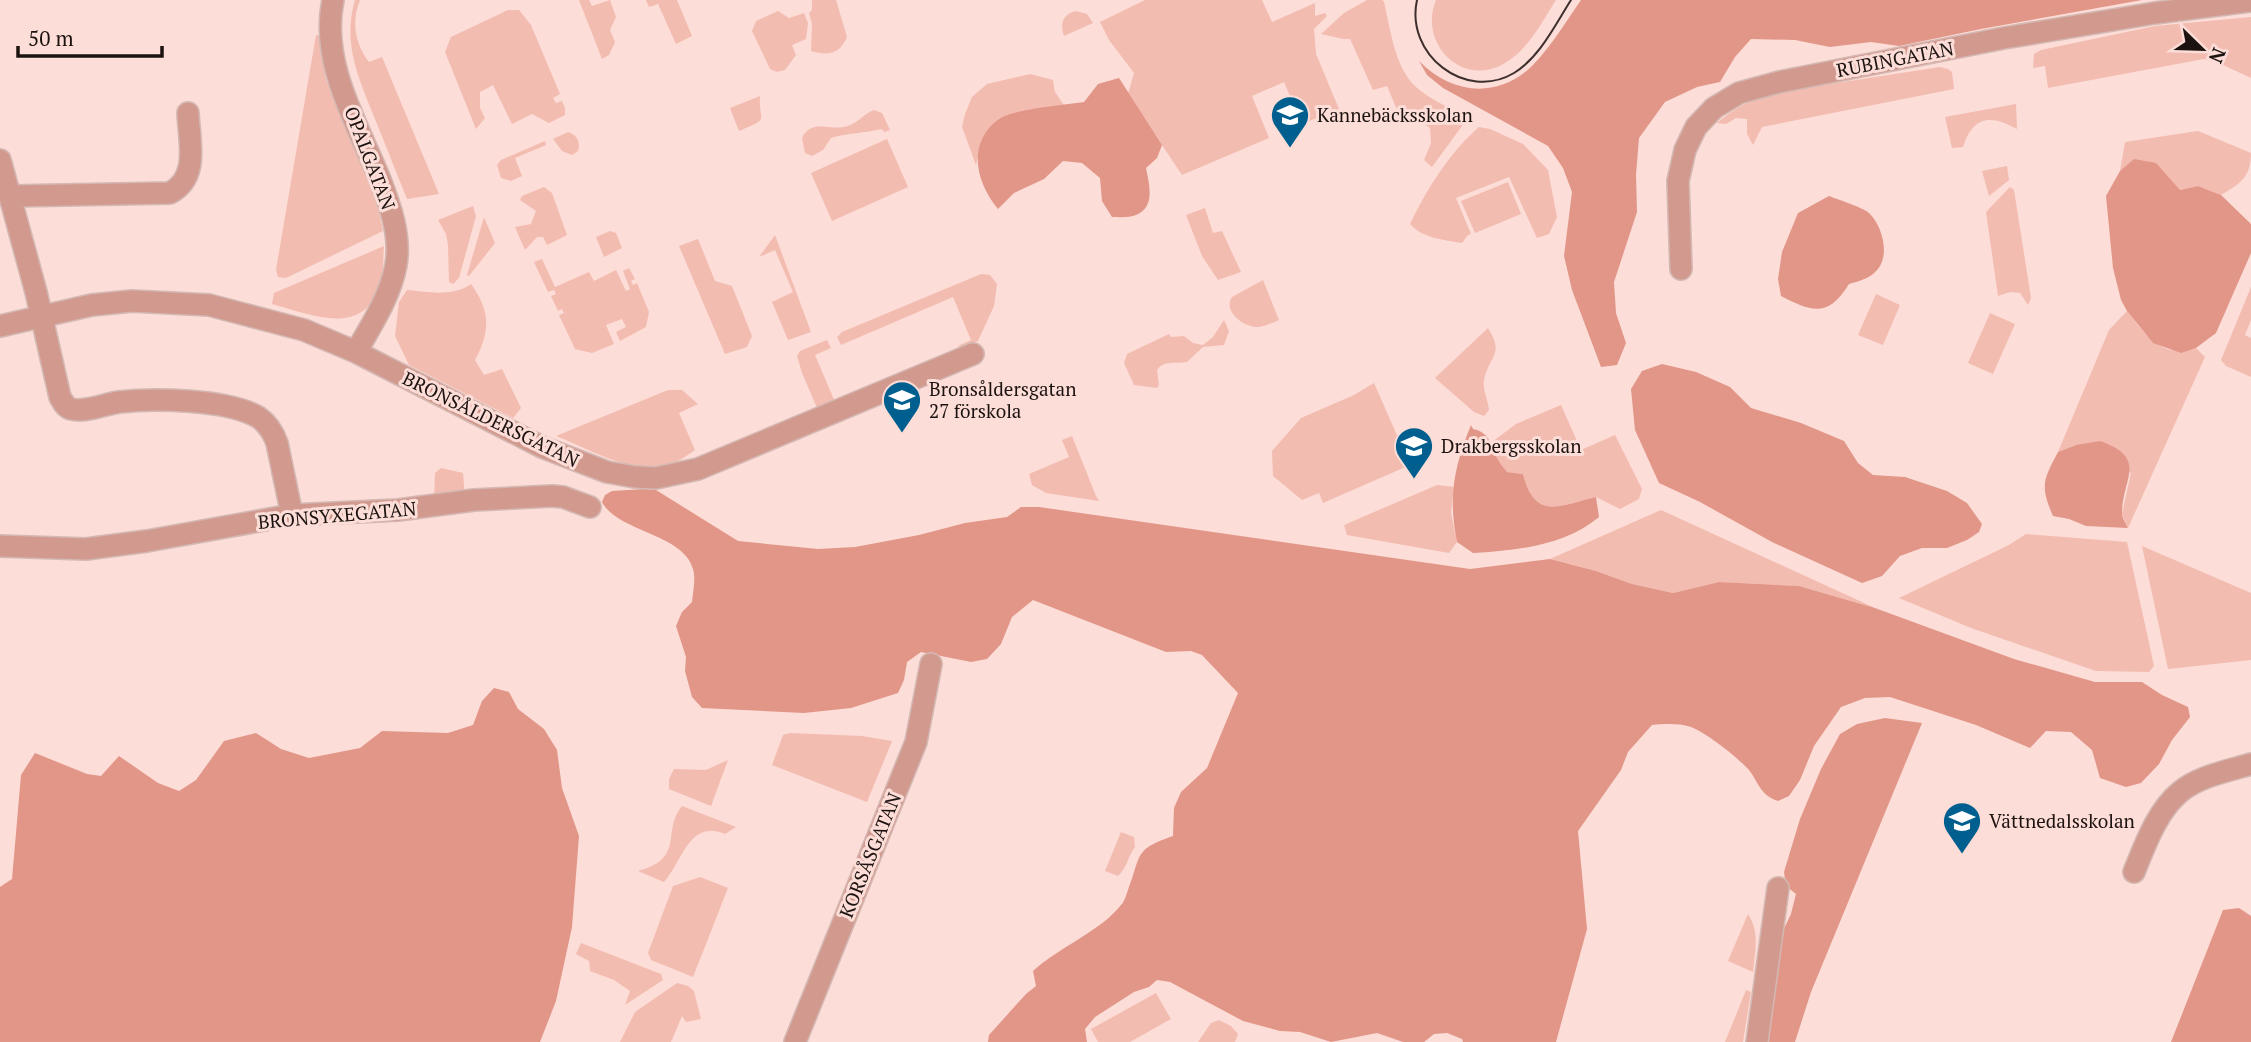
<svg xmlns="http://www.w3.org/2000/svg" width="2251" height="1042" font-family="'PT Serif',serif">
<style>
.green{fill:#f3bcb1}
.forest{fill:#e29688}
.lines{fill:none;stroke-linecap:round;stroke-linejoin:round}
.street-casing{stroke:#d4b8b3;stroke-width:24}
.street{stroke:#d29a8f;stroke-width:21}
.tram{stroke:#3d2f2d;stroke-width:2}
.labels{text-anchor:middle;stroke-width:6;stroke-linejoin:round;paint-order:stroke}
.street-label{font-size:19px;fill:#1c1210;stroke:#fcddd7}
.poi-label{font-size:19px;fill:#1c1210;stroke:#fcddd7;text-anchor:start}
</style>
<rect width="100%" height="100%" fill="#fcddd7"/>
<path class="green" d="M355,0H360C351,21 355,44 369,62L382,57L439,194L407,199C396,172 386,146 375,119C359,79 342,44 355,0Z
M579,0H589L592,6L610,0L616,17L610,30L615,42L609,55L602,59Z
M646,0H677L692,36L676,44L658,4L649,7Z
M812,0H836L847,37C840,54 828,56 811,51L812,24L809,13L812,10Z
M1145,0H1262L1272,22L1315,3V16L1325,13L1327,16L1314,29L1316,54L1339,109L1302,124L1284,82L1252,96L1269,138L1182,175L1128,94L1134,73L1109,40L1100,22Z
M1367,0H1382L1384,2C1391,31 1395,73 1421,91C1432,100 1446,106 1459,113L1462,126L1432,167L1424,160L1431,143L1430,128L1419,120L1404,117L1401,119L1387,86L1373,90L1350,39H1343L1321,34L1344,13Z
M1436,0H1556C1542,22 1528,50 1505,63C1462,89 1418,43 1436,0Z
M508,10H519L531,25L560,94L553,98L556,103L562,101L565,108V115L549,123L532,114L512,124L493,85L480,92V108L485,118L476,129L445,52L451,37Z
M778,11L789,18L804,13L808,23L806,39L792,45L796,55L785,70L777,72L770,69L752,31L756,21Z
M1076,11L1087,14L1093,23L1064,36C1060,25 1062,14 1076,11Z
M2251,17V78L2221,64L2204,59L2048,88L2045,66L2033,68L2034,54L2041,50L2155,26Z
M316,35L320,36L326,80L376,199L383,231L286,278L278,277L276,270Z
M1940,67L1948,69L1952,72L1954,89L1762,127L1753,145L1747,134V119L1736,118L1726,124L1717,123C1733,109 1752,99 1772,93Z
M1030,74L1053,80L1055,92L1064,105L1000,118L982,139L976,165L962,127L965,114L972,97L987,84Z
M760,96C758,122 772,117 739,131L730,108Z
M2016,104L2017,129C1990,114 1973,116 1963,147L1952,148L1945,117Z
M874,110L882,113L890,130L884,132L882,129C864,133 848,133 831,138L823,150L812,156L805,153L802,138C811,119 828,130 844,127C857,125 863,114 874,110Z
M1479,127L1490,129L1523,144L1548,170L1557,217L1549,234L1537,238L1509,177L1456,198L1471,234L1468,235L1462,243C1444,240 1422,238 1410,224C1427,189 1449,153 1479,127Z
M2198,131L2251,153C2251,177 2240,184 2221,195L2198,186L2180,190L2170,180L2120,171L2125,142Z
M568,132C577,135 581,142 578,151L572,155L562,151L553,139Z
M887,139L908,187L832,221L811,173Z
M545,141L546,145L515,158L522,176L511,181L501,178L497,165L501,160Z
M2007,166L2009,180L1989,196L1982,171Z
M1508,182L1521,214L1475,233L1461,201Z
M544,187L552,193L567,235L547,245L543,237H537L525,250L515,227L531,224L536,211L520,200L522,196Z
M2010,187L2014,190L2031,298L2028,305L2020,293L2010,292L1998,296L1986,212Z
M473,206L476,216L459,278L453,284L449,282L448,245L446,234L438,220Z
M1205,208L1213,233L1222,231L1241,272L1218,280L1202,256L1186,215Z
M484,217L495,243L469,276L467,275Z
M610,231L616,233L622,248L604,257L596,237Z
M775,235L811,332L788,340L772,302L793,292L775,250L759,257Z
M698,239L715,281L732,286L752,336L747,347L725,354L679,246Z
M384,246C383,257 384,269 381,279C368,340 312,315 272,304L274,293Z
M542,259L555,287L589,272L594,281L616,270L626,291L630,289L623,271L629,268L635,279L631,281L633,285L637,283L649,312L646,327L620,341L616,332L626,327L622,319L606,325L614,344L592,353L575,349L559,315L564,313L562,309L558,311L551,296L556,294L554,290L548,292L534,262Z
M981,274L990,275L997,284L994,306L978,341L963,348L958,346L971,340L953,297L841,345L837,337L842,332Z
M1263,280L1279,320C1272,323 1264,327 1256,327C1242,326 1223,311 1232,297Z
M471,284C490,310 491,331 475,360L484,375L502,369L521,408L513,418L409,365L395,336L399,302L407,290C428,292 453,297 471,284Z
M2251,287V320L2245,335L2251,338V377L2226,366L2221,360Z
M1876,294L1900,305L1883,345L1858,335Z
M2127,311C2146,336 2162,359 2196,348L2205,357L2128,528L2122,514L2131,473L2076,445L2058,452L2109,330Z
M1990,313L2015,324L1993,374L1968,363Z
M1224,320L1229,331L1224,345L1203,347L1187,362C1175,364 1164,360 1157,370L1159,385L1157,388L1134,385L1124,363L1127,354L1169,334L1171,337L1184,336L1193,343L1203,345L1213,337Z
M1488,328C1504,354 1491,354 1485,376C1481,388 1488,399 1489,410L1484,416L1474,412L1435,378Z
M827,340L831,348L815,355L835,402L817,408L802,373L797,356L800,351Z
M1374,383L1410,465L1323,503L1319,493L1302,500L1273,476L1272,451L1301,418L1354,395Z
M668,390H682L698,404L679,413L695,450C689,454 682,459 676,462C639,480 590,449 556,436Z
M1561,405L1581,450L1615,435L1642,489L1639,499L1620,509L1596,497C1561,505 1535,522 1523,474L1507,472L1496,457L1492,442L1516,424Z
M1072,436L1096,496L1099,501L1046,493L1032,485L1029,474L1069,457L1062,440Z
M441,468L463,473L465,497L434,500L435,473Z
M1437,485L1454,487L1451,513L1457,542L1449,553L1347,535L1344,525Z
M1661,510L1875,608L1799,586L1719,582L1673,593L1632,584L1596,571L1550,559Z
M2026,534L2127,542L2154,666L2149,672L2096,671L1971,628L1899,598L2009,545Z
M2142,546L2251,593V660L2168,669Z
M790,733L862,736L892,741L867,802L772,765L783,735Z
M728,760L711,806L669,789V779L674,769L706,770Z
M682,806L736,827L725,834C689,819 683,861 664,882L638,871C686,858 661,832 682,806Z
M1121,832L1134,837L1135,847C1127,857 1128,867 1118,876L1105,871Z
M700,877L728,888L693,977L651,960L648,953L673,886Z
M1748,914C1760,932 1755,951 1753,972L1728,961Z
M581,943L661,974L663,980L625,1005L630,991L614,980L590,971L589,961L576,954Z
M677,983L688,986L694,991L701,1019L686,1022L682,1016L671,1042H620L635,1012Z
M1746,990L1751,992L1743,1042H1725Z
M1156,993L1171,1019L1130,1042H1098L1091,1029Z
M1219,1020L1231,1026L1238,1034L1235,1042H1198L1211,1023Z"/>
<path class="forest" d="M1581,0H2142L1981,29L1899,46L1871,42L1830,47L1795,40L1751,39L1735,57L1720,82L1697,87L1665,102L1639,138L1636,175L1637,212L1614,282L1616,313L1626,343L1617,365L1601,367L1572,290L1564,256L1572,192L1563,168L1548,146L1443,88L1427,75L1419,61C1451,94 1498,100 1533,65C1551,46 1566,22 1581,0Z
M1119,78L1162,145L1157,158L1146,168C1149,184 1156,207 1136,215C1130,218 1119,217 1112,217L1102,201L1100,178L1082,163L1063,161L1044,179L1014,193L998,209C976,183 966,143 999,119C1013,109 1065,105 1084,102L1098,84Z
M2134,159L2156,163L2180,190L2198,186L2221,195L2251,224V253L2216,333L2196,348L2181,353L2153,343L2127,311L2121,300L2113,268L2106,196L2120,171Z
M1829,196C1839,200 1862,207 1869,213C1882,225 1890,254 1878,269C1871,278 1860,281 1849,284C1828,318 1812,312 1781,296L1778,279L1782,252L1798,213Z
M1662,364L1696,372L1730,387L1751,408L1801,423L1844,441L1858,463L1873,475L1905,477L1947,491L1967,503L1982,524L1979,532L1967,540L1947,548H1922L1900,556L1882,576L1862,583L1772,542L1700,502L1659,483L1635,430L1631,389L1642,371Z
M1471,425L1473,429C1491,433 1490,445 1497,458C1500,463 1504,468 1507,472L1523,474C1535,522 1561,505 1596,497L1599,517C1566,545 1516,551 1473,553L1457,542C1448,497 1454,467 1471,425Z
M2100,441C2149,458 2122,479 2122,513C2122,518 2126,523 2128,528L2086,526L2069,519L2053,516C2040,486 2043,480 2058,452L2076,445Z
M644,489L656,490L738,541L818,549L855,547L919,535L965,523L1007,517L1021,507H1039L1470,569L1550,559L1596,571L1632,584L1673,593L1719,582L1799,586L1875,608L2014,659L2095,682H2142L2162,695L2188,707L2190,717L2172,740L2159,764L2141,783L2126,787L2100,778L2092,750L2071,732L2046,731L2030,748L1976,725L1890,697L1865,698L1841,707L1814,746L1800,780L1789,796L1778,801C1760,795 1759,783 1749,770C1736,756 1708,734 1691,727C1678,723 1664,724 1652,725L1628,752L1621,770L1578,831L1587,929L1556,1042H1463L1462,1039L1447,1033L1434,1034L1424,1042H1403L1377,1033L1331,1042L1300,1032L1280,1031L1243,1021L1170,982L1157,980L1149,987L1134,992L1095,1017L1085,1029L1087,1042H988L989,1035L1026,994L1036,986L1033,971C1058,948 1102,930 1121,905C1125,901 1126,895 1128,890C1142,854 1133,850 1173,836L1174,808L1181,792L1207,768L1238,693L1202,655L1191,651L1166,652L1033,600L1012,617L1001,644L987,659L971,662L921,652L907,662L904,680L898,693L851,708L804,713L702,708L692,697L685,671L686,657L676,626L682,612L692,602C693,592 696,579 693,569C684,534 618,532 602,502L605,495L612,491Z
M494,688L509,692L518,709L544,729L557,750L562,788L579,836L572,927L556,1001L540,1042H0V887L12,879L21,775L35,753L87,774L101,776L119,756L158,783L179,791L196,780L224,741L256,733L281,749L309,758L360,748L382,731L448,733L473,725L482,701Z
M1885,718L1922,723L1811,992L1795,1042H1764L1781,935L1791,914L1796,894L1786,886L1784,872L1800,819L1821,769L1840,734L1857,724Z
M2239,908L2251,916V1042H2171L2223,910Z"/>
<g class="lines">
<g class="street-casing">
<path id="street" d="M333,0C320,62 356,121 379,177C390,205 401,235 396,265C390,297 372,324 356,352
M0,160L36,292L60,397C63,402 65,407 71,409C85,413 105,404 119,402C154,398 227,399 258,417C267,423 273,432 277,443L292,515
M11,196L170,193C200,177 189,141 188,113
M1681,269L1678,181L1685,150L1696,127L1714,108L1739,93L1779,82L2004,38L2155,13L2251,1
M0,326L92,305L132,301L209,305L304,330L356,352L542,447L607,472L635,477L656,478L698,469L973,354
M0,546L86,549L147,541L292,515L398,510L474,500L552,496L563,497L590,507
M2134,872C2145,845 2157,811 2180,792C2199,776 2228,771 2251,764
M795,1042L916,742L931,664
M1757,1042L1778,888"/>
</g>
<use href="#street" class="street"/>
<path class="tram" d="M1417,0C1405,54 1465,102 1514,73C1540,57 1555,25 1571,0"/>
</g>
<defs>
<g id="school-pin" transform="scale(2.0125)"><path d="M0 17L-7.5 6A9.5 9.5 0 1 1 7.5 6Z" fill="#005f8f" stroke="#fcddd7"/><path d="M0-5L7-2L0 1L-7-2ZM-4 1L0 2.5L4 1V4Q0 6-4 4Z" fill="#fff"/></g>
</defs>
<g fill-rule="evenodd">
<use href="#school-pin" x="1290" y="115"/>
<use href="#school-pin" x="902" y="400"/>
<use href="#school-pin" x="1414" y="446"/>
<use href="#school-pin" x="1962" y="821"/>
</g>
<g class="labels">
<g class="street-label">
<text transform="translate(1895 59) rotate(-11)" y="7">RUBINGATAN</text>
<text transform="translate(370 158) rotate(69)" y="7">OPALGATAN</text>
<text transform="translate(491 419) rotate(26)" y="7">BRONSÅLDERSGATAN</text>
<text transform="translate(337 515) rotate(-5)" y="7">BRONSYXEGATAN</text>
<text transform="translate(870 855) rotate(-68)" y="7">KORSÅSGATAN</text>
</g>
<g class="poi-label">
<text x="1317" y="122">Kannebäcksskolan</text>
<text x="929" y="396">Bronsåldersgatan<tspan x="929" dy="22">27 förskola</tspan></text>
<text x="1441" y="453">Drakbergsskolan</text>
<text x="1989" y="828">Vättnedalsskolan</text>
</g>
</g>
<g transform="translate(2202 49) rotate(113)" stroke="#fcddd7" stroke-width="5" paint-order="stroke">
<path d="M0-5L12 26L0 18L-12 26Z" fill="#1c1210"/>
<text y="-10" font-size="19" font-weight="bold" text-anchor="middle" fill="#1c1210">N</text>
</g>
<path d="M18 46v10h144v-10" fill="none" stroke="#1c1210" stroke-width="3.5"/>
<text x="28" y="46" font-size="21" fill="#1c1210" stroke="#fcddd7" stroke-width="5" paint-order="stroke">50 m</text>
</svg>
